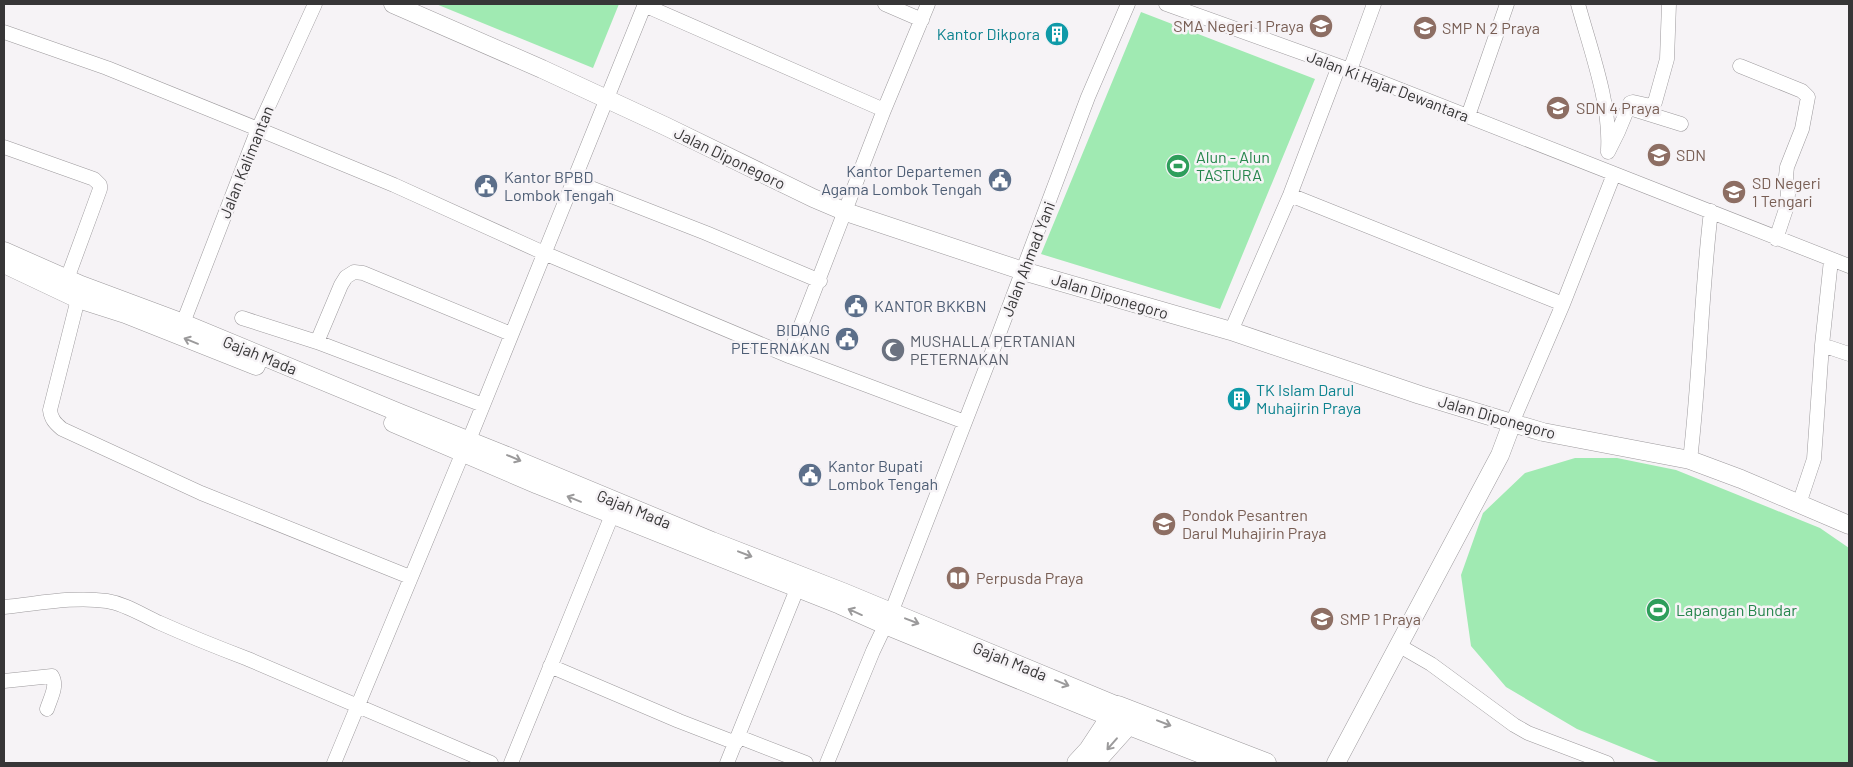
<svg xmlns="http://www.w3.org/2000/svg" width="1853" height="767" font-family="Barlow,sans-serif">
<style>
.green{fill:#a0eab2}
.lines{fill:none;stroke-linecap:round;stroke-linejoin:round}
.minor-casing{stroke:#9d9a9d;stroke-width:15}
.major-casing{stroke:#9d9a9d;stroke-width:19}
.highway-casing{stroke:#9d9a9d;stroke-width:21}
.minor{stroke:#fff;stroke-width:14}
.major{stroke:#fff;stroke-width:18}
.highway{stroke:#fff;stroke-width:20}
.oneway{stroke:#9b9a9b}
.labels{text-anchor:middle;stroke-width:5;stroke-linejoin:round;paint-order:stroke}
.education-label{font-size:16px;fill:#785e54;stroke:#f6f3f6;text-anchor:start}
.culture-label{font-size:16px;fill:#0d838f;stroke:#f6f3f6;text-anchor:end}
.street-label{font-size:16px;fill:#373637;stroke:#f6f3f6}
.leisure-label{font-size:16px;fill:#27864d;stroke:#f6f3f6;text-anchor:start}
.service-label{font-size:16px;fill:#4e5e75;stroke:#f6f3f6;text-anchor:start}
.worship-label{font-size:16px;fill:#5b616d;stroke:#f6f3f6;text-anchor:start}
</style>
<rect width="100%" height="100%" fill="#f6f3f6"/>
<path class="green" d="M436,4H619L593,68Z
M1141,12L1315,79L1220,309L1041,254Z
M1575,458H1617L1676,470L1820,528L1849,548V763H1661L1577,729L1506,687L1471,646L1461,575L1483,513L1525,473Z"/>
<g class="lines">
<g class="minor-casing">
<path id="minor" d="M885,4L922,20
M928,4L884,110L789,356L965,422
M1166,4L1350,70L1849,266
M1578,4C1590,48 1611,104 1608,150
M644,5L884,110
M4,32L107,68L258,129L394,185L544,253L789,356
M1740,66L1802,91L1808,97L1802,129L1787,167L1786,176L1788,194L1787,206L1776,239
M1350,70L1374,4
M1636,110L1681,124
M1468,116L1507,4
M4,147L94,179L100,185V189L92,211L67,279
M1608,152L1618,132L1630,103L1633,102L1651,106L1655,102L1667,59L1669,4
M573,181L706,233L820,281
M1290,195L1563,304
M1831,260L1822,345L1849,354
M80,291L50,410C51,419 55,423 62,429L201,493L410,577
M242,318L317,342L483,405
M183,323L258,129L315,4
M1231,331L1290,195L1339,66
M317,342L341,285L346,277L354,272L363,273L511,334
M1512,423L1563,304L1614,174
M469,440L645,4
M1690,460C1700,377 1701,294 1711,211
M1799,504L1814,459L1822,345
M4,607C37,604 73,596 107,601C126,604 142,615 160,623C189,636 219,648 248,659L491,763
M1398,645L1431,664L1514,725L1528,733L1607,763
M550,666L679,721L736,743
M4,681L52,676C58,686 50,699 47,709
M739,737L806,763
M334,763L463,452
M511,763L612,515
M727,763L797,589
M827,763L873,651L891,613L991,355L1088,97L1128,4"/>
</g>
<g class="major-casing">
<path id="major" d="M393,4L542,69L665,126L813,198L846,212L1023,271L1231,331L1420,395L1512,423L1543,432L1690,460L1741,479L1849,525
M4,251L81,285L183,323L400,413L500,453L712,541L843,592L1118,706
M4,264L78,299L125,314L256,366
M393,423L538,485L840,605L885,625L1110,717
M1336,763L1500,455L1512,423"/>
</g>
<g class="highway-casing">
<path id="highway" d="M1124,723L1227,763
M1077,763L1089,750L1118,706L1266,763
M1094,763L1136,716"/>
</g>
<use href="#minor" class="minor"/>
<use href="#major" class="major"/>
<use href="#highway" class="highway"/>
</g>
<defs><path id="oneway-shaft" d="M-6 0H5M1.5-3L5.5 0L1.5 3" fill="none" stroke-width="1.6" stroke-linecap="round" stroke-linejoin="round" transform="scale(1.25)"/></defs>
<g class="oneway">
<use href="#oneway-shaft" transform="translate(191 341) rotate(-158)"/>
<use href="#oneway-shaft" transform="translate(514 458) rotate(23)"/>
<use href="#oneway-shaft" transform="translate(574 499) rotate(-158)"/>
<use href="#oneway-shaft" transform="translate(745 554) rotate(21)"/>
<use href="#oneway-shaft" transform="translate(855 612) rotate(-156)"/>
<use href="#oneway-shaft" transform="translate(912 621) rotate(21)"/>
<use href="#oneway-shaft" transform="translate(1062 683) rotate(22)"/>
<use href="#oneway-shaft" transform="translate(1164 723) rotate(21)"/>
<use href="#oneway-shaft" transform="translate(1112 744) rotate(131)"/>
</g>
<defs>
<g id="school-disc" transform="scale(1.25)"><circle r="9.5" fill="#8d6e63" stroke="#f6f3f6"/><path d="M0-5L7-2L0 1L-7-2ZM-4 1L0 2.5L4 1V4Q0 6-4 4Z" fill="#fff"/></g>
<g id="building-disc" transform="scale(1.25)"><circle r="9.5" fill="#0f9aa8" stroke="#f6f3f6"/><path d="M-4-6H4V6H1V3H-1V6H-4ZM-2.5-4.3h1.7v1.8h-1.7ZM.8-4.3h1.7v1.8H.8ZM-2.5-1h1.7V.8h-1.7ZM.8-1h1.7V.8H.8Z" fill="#fff"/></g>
<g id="stadium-disc" transform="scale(1.25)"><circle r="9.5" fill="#2e9e5b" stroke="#f6f3f6"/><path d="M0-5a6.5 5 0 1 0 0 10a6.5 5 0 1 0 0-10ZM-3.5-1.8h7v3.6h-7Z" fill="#fff"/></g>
<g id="civic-disc" transform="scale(1.25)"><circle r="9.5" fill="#5c6f8a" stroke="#f6f3f6"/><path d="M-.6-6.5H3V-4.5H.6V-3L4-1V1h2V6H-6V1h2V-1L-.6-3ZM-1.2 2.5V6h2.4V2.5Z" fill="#fff"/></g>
<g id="mosque-disc" transform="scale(1.25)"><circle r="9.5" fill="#6b7280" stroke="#f6f3f6"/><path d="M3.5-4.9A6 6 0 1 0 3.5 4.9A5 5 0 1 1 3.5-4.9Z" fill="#fff"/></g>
<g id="library-disc" transform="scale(1.25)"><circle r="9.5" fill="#8d6e63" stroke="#f6f3f6"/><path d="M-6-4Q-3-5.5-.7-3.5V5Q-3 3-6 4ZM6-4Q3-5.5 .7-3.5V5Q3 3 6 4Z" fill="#fff"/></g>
</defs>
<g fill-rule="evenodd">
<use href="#school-disc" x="1321" y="26"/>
<use href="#school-disc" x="1425" y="28"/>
<use href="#building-disc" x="1057" y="34"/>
<use href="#school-disc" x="1558" y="108"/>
<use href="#school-disc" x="1659" y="155"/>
<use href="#stadium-disc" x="1178" y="166"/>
<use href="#civic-disc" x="1000" y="180"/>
<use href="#civic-disc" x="486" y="186"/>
<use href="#school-disc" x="1734" y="192"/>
<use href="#civic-disc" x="856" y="306"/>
<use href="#civic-disc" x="847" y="339"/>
<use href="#mosque-disc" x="893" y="350"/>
<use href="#building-disc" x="1239" y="399"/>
<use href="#civic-disc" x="810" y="475"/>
<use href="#school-disc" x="1164" y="524"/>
<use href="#library-disc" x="958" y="578"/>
<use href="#stadium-disc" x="1658" y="610"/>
<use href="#school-disc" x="1322" y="619"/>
</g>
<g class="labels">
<g class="education-label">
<text x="1304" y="32" text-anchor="end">SMA Negeri 1 Praya</text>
<text x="1442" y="34">SMP N 2 Praya</text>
<text x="1576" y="114">SDN 4 Praya</text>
<text x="1676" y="161">SDN</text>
<text x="1752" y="189">SD Negeri<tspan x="1752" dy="18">1 Tengari</tspan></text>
<text x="1182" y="521">Pondok Pesantren<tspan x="1182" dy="18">Darul Muhajirin Praya</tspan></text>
<text x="976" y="584">Perpusda Praya</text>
<text x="1340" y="625">SMP 1 Praya</text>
</g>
<g class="culture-label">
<text x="1040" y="40">Kantor Dikpora</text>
<text x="1256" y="396" text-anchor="start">TK Islam Darul<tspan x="1256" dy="18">Muhajirin Praya</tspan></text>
</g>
<g class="street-label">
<text transform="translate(1388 86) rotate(21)" y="6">Jalan Ki Hajar Dewantara</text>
<text transform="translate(730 158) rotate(26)" y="6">Jalan Diponegoro</text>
<text transform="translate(246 162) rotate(-68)" y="6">Jalan Kalimantan</text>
<text transform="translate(1028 259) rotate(-69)" y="6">Jalan Ahmad Yani</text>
<text transform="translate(1110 296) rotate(17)" y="6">Jalan Diponegoro</text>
<text transform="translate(260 355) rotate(22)" y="6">Gajah Mada</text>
<text transform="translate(1497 417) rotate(16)" y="6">Jalan Diponegoro</text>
<text transform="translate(634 509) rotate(22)" y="6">Gajah Mada</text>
<text transform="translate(1010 661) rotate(22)" y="6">Gajah Mada</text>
</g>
<g class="leisure-label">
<text x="1196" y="163">Alun - Alun<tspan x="1196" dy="18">TASTURA</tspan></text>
<text x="1676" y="616">Lapangan Bundar</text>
</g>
<g class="service-label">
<text x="982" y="177" text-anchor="end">Kantor Departemen<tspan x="982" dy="18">Agama Lombok Tengah</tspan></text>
<text x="504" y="183">Kantor BPBD<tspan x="504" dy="18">Lombok Tengah</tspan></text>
<text x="874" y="312">KANTOR BKKBN</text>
<text x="830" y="336" text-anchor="end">BIDANG<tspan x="830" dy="18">PETERNAKAN</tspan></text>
<text x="828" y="472">Kantor Bupati<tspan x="828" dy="18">Lombok Tengah</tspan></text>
</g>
<g class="worship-label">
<text x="910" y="347">MUSHALLA PERTANIAN<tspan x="910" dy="18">PETERNAKAN</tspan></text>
</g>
</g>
<rect width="1853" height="767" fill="none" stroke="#373637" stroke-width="10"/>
</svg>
